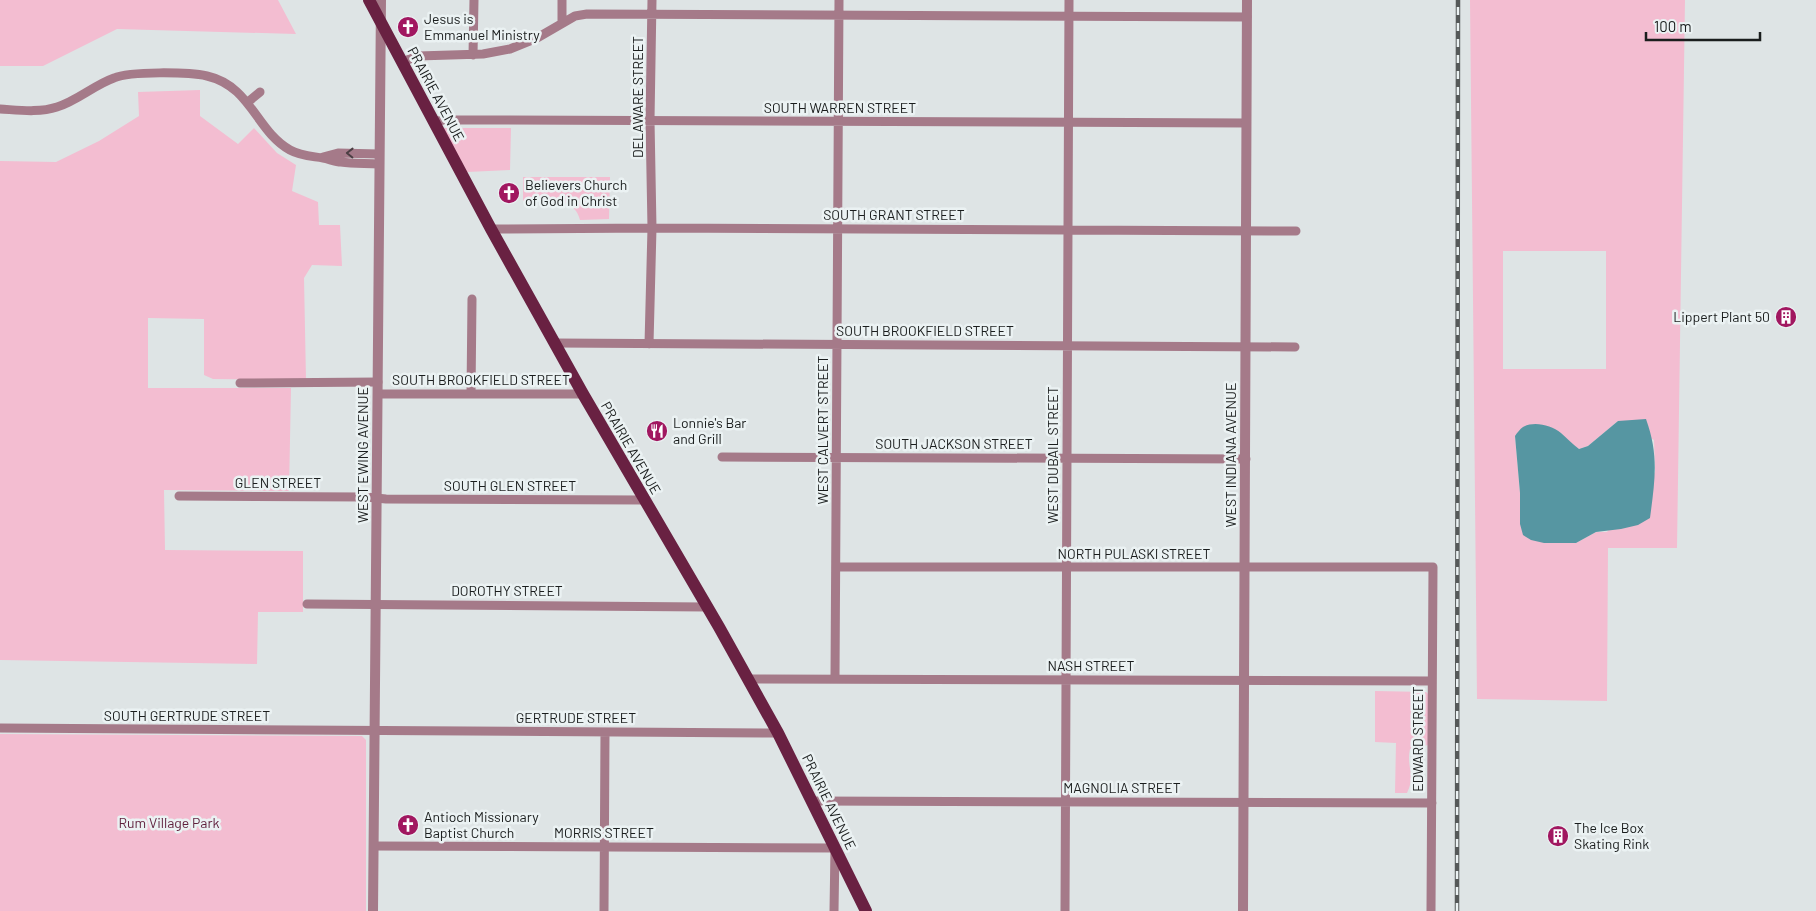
<svg xmlns="http://www.w3.org/2000/svg" width="1816" height="911" font-family="Barlow,sans-serif">
<style>
.green{fill:#f3bdd1;fill-rule:evenodd}
.water{fill:#5696a2}
.lines{fill:none;stroke-linecap:round;stroke-linejoin:round}
.minor{stroke:#a57a89;stroke-width:9}
.tertiary{stroke:#a57a89;stroke-width:10}
.primary{stroke:#692142;stroke-width:12}
.rail-casing{stroke:#555959;stroke-width:4.5}
.rail{stroke:#ebf2f3;stroke-width:2.5;stroke-dasharray:8;stroke-linecap:butt}
.oneway{stroke:#4b3e43}
.labels{text-anchor:middle;stroke-width:5;stroke-linejoin:round;paint-order:stroke}
.poi-label{font-size:14px;fill:#1a1d1d;stroke:#ebf2f3;text-anchor:start}
.street-label{font-size:14px;fill:#1a1d1d;stroke:#ebf2f3}
.park-label{font-size:14px;fill:#5f1f3c;stroke:#ebf2f3}
</style>
<rect width="100%" height="100%" fill="#dee4e5"/>
<path class="green" d="M0,0H278L296,34L117,29L43,66H0Z
M1470,0H1685L1677,548H1608L1607,701L1477,699ZM1503,251H1606V369H1503ZM1618,421L1654,440L1655,472L1607,532H1596L1576,543L1520,524V493L1515,436L1561,433L1569,442L1579,449L1588,446Z
M200,90V116L238,144L254,128L277,153L296,165L292,191L318,202L319,225H340L342,266L312,265L304,278L306,380L213,379L204,375V319L148,318V388H291L289,491L164,490L165,550L303,551V612H258L257,664L0,660V161L56,162L99,141L139,116L138,92Z
M443,128H511L510,170L467,172Z
M523,177H610L609,219L580,220C574,195 543,201 523,201Z
M1375,691L1426,692L1428,694V745L1410,749C1406,767 1416,775 1407,793H1395L1396,743L1375,742Z
M0,734L362,736L366,740V911H0Z"/>
<path class="water" d="M1646,419C1659,455 1655,480 1650,518L1638,525L1621,529L1596,532L1576,543H1544L1531,540L1523,535L1520,524V493L1515,436C1517,433 1520,429 1523,427C1534,421 1551,425 1561,433C1567,438 1572,444 1579,449L1588,446L1618,421Z"/>
<g class="lines">
<path class="minor" d="M562,0V23
M473,55L474,0
M402,62L418,56L483,54L510,49L537,38L575,16L587,14L1247,17
M248,102L260,92
M0,109C18,110 39,113 57,107C77,101 94,85 114,78C130,71 189,72 207,76C251,86 256,131 290,150C301,156 311,156 323,158C329,159 335,162 341,162C354,164 367,163 379,164
M434,122L443,120H479L1246,123
M323,157L338,153L379,154
M491,229L652,228L1296,231
M555,343L1295,347
M649,344L652,228L650,120L652,0
M240,383L378,382
M378,394H583
M471,394L472,299
M722,457L1246,459
M179,496L366,497L386,499L644,500
M836,567H1433L1431,911
M307,604L707,607
M749,679L1432,681
M835,679L839,0
M0,728L778,733
M812,801L1432,803
M374,846L835,848L834,911
M604,911L605,732
M1065,911L1069,0"/>
<path class="tertiary" d="M373,911L381,0
M1243,911L1247,0"/>
<path class="primary" d="M369,0L491,229L583,394L719,627L778,733L866,911"/>
<g class="rail-casing">
<path id="rail" d="M1457,911L1458,0"/>
</g>
<use href="#rail" class="rail"/>
</g>
<defs><path id="oneway-chevron" d="M-2-3.5L2.5 0L-2 3.5" fill="none" stroke-width="1.6" stroke-linecap="round" stroke-linejoin="round" transform="scale(1.25)"/></defs>
<use class="oneway" href="#oneway-chevron" transform="translate(350 153) rotate(-179)"/>
<defs>
<g id="church-disc" transform="scale(1.125)"><circle r="9.5" fill="#a11760" stroke="#ebf2f3"/><path d="M-1.2-6h2.4v3.5h3.3v2.4h-3.3V6h-2.4V-.1h-3.3v-2.4h3.3Z" fill="#fff"/></g>
<g id="building-disc" transform="scale(1.125)"><circle r="9.5" fill="#a11760" stroke="#ebf2f3"/><path d="M-4-6H4V6H1V3H-1V6H-4ZM-2.5-4.3h1.7v1.8h-1.7ZM.8-4.3h1.7v1.8H.8ZM-2.5-1h1.7V.8h-1.7ZM.8-1h1.7V.8H.8Z" fill="#fff"/></g>
<g id="restaurant-disc" transform="scale(1.125)"><circle r="9.5" fill="#a11760" stroke="#ebf2f3"/><path d="M-5-6h1v4h1v-4h1v4h1v-4h1v5L-1.5 .5V6h-2V.5L-5-1ZM5-6V6H3V1.5H1.5Q1.5-4 5-6Z" fill="#fff"/></g>
</defs>
<g fill-rule="evenodd">
<use href="#church-disc" x="408" y="27"/>
<use href="#church-disc" x="509" y="193"/>
<use href="#building-disc" x="1786" y="317"/>
<use href="#restaurant-disc" x="657" y="431"/>
<use href="#church-disc" x="408" y="825"/>
<use href="#building-disc" x="1558" y="836"/>
</g>
<g class="labels">
<g class="poi-label">
<text x="424" y="24">Jesus is<tspan x="424" dy="16">Emmanuel Ministry</tspan></text>
<text x="525" y="190">Believers Church<tspan x="525" dy="16">of God in Christ</tspan></text>
<text x="1770" y="322" text-anchor="end">Lippert Plant 50</text>
<text x="673" y="428">Lonnie's Bar<tspan x="673" dy="16">and Grill</tspan></text>
<text x="424" y="822">Antioch Missionary<tspan x="424" dy="16">Baptist Church</tspan></text>
<text x="1574" y="833">The Ice Box<tspan x="1574" dy="16">Skating Rink</tspan></text>
</g>
<g class="street-label">
<text transform="translate(436 94) rotate(62)" y="5">PRAIRIE AVENUE</text>
<text transform="translate(638 97) rotate(-90)" y="5">DELAWARE STREET</text>
<text x="840" y="113">SOUTH WARREN STREET</text>
<text x="894" y="220">SOUTH GRANT STREET</text>
<text x="925" y="336">SOUTH BROOKFIELD STREET</text>
<text x="481" y="385">SOUTH BROOKFIELD STREET</text>
<text transform="translate(823 430) rotate(-90)" y="5">WEST CALVERT STREET</text>
<text x="954" y="449">SOUTH JACKSON STREET</text>
<text transform="translate(631 448) rotate(60)" y="5">PRAIRIE AVENUE</text>
<text transform="translate(363 455) rotate(-90)" y="5">WEST EWING AVENUE</text>
<text transform="translate(1053 455) rotate(-90)" y="5">WEST DUBAIL STREET</text>
<text transform="translate(1231 455) rotate(-90)" y="5">WEST INDIANA AVENUE</text>
<text x="278" y="488">GLEN STREET</text>
<text x="510" y="491">SOUTH GLEN STREET</text>
<text x="1134" y="559">NORTH PULASKI STREET</text>
<text x="507" y="596">DOROTHY STREET</text>
<text x="1091" y="671">NASH STREET</text>
<text x="187" y="721">SOUTH GERTRUDE STREET</text>
<text x="576" y="723">GERTRUDE STREET</text>
<text transform="translate(1418 739) rotate(-90)" y="5">EDWARD STREET</text>
<text x="1122" y="793">MAGNOLIA STREET</text>
<text transform="translate(829 802) rotate(64)" y="5">PRAIRIE AVENUE</text>
<text x="604" y="838">MORRIS STREET</text>
</g>
<g class="park-label">
<text x="169" y="828">Rum Village Park</text>
</g>
</g>
<path d="M1646 32v8h114v-8" fill="none" stroke="#1a1d1d" stroke-width="2.5"/>
<text x="1654" y="32" font-size="15" fill="#1a1d1d" stroke="#ebf2f3" stroke-width="4" paint-order="stroke">100 m</text>
</svg>
